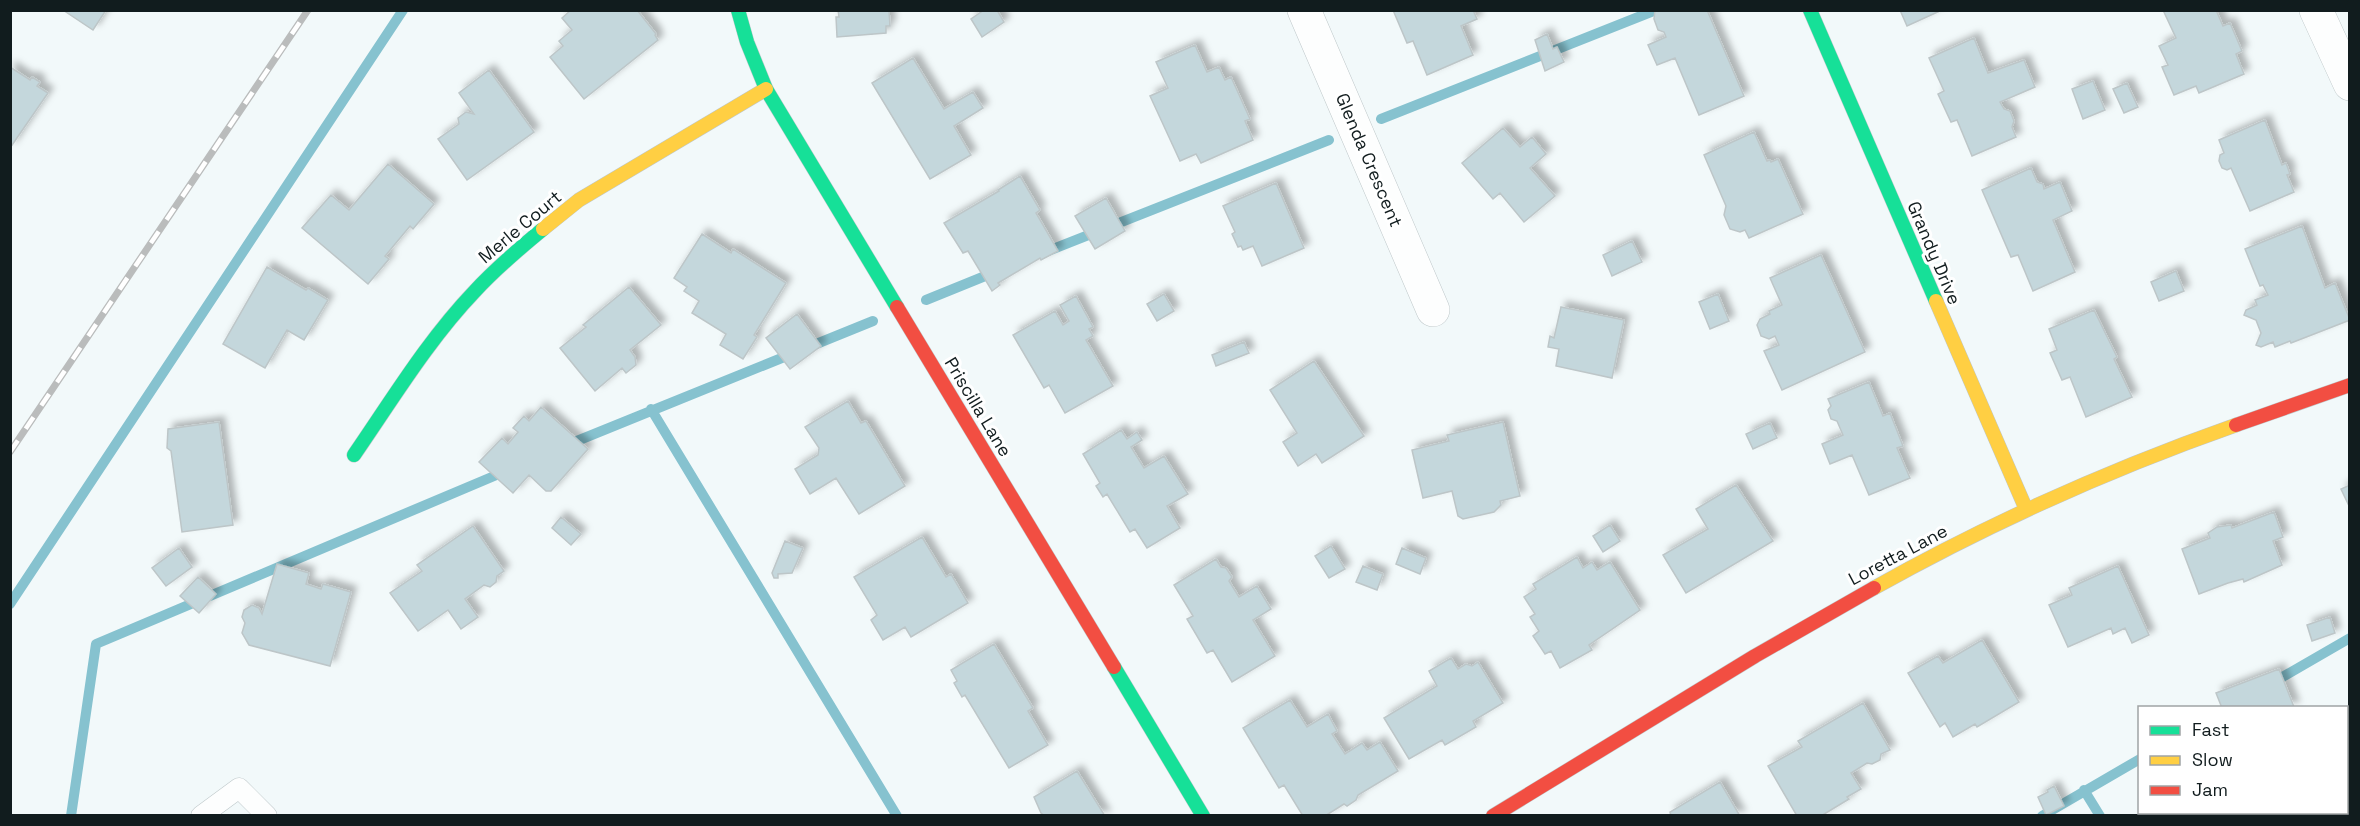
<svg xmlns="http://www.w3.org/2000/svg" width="2360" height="826" font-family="'Space Grotesk',sans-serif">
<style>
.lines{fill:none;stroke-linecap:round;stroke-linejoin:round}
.stream{stroke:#86c2cf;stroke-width:10}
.building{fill:#c4d7dc;stroke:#bdc6c8;stroke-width:1.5;filter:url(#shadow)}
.lane-casing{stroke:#bfc8ca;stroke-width:21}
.street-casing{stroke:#bfc8ca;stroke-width:34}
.fast-casing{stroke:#bfc8ca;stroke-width:15}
.slow-casing{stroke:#bfc8ca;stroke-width:15}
.jam-casing{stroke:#bfc8ca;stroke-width:15}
.lane{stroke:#fdfefe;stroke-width:20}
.street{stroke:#fdfefe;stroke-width:33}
.fast{stroke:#16e098;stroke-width:14}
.slow{stroke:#ffcf43;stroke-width:14}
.jam{stroke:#f24e42;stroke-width:14}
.rail-casing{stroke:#babcbc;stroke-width:7}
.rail{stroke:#fff;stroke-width:4.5;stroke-dasharray:14;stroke-linecap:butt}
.labels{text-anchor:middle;stroke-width:6;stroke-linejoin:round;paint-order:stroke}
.street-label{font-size:18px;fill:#111c1e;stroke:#fff}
</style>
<defs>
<filter id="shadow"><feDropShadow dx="5.5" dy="-5.5" stdDeviation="3" flood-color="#0004"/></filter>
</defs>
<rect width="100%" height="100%" fill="#f2f9fa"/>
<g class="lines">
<path class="stream" d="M1381,119L1656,10
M1043,253L1329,140
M926,300L995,272
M651,409L897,816
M567,445L873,321
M10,604L403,10
M2272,683L2350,638
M2084,790L2100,816
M71,816L96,644L506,471
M2042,816L2140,759"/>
</g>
<path class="building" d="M63,10H106L93,30Z
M571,10H637L656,34L655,35L658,40L584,99L550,57L563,46L559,41L572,30L562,18Z
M838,10L889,11L890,26H886V33L837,37L836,17H839Z
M984,10H997L1004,22L982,37L971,19Z
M1393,10H1473L1477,19L1461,26L1473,55L1427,75L1413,41L1407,43Z
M1655,10H1707L1744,96L1699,115L1675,58L1657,65L1648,45L1666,37L1664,32L1658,30L1654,19Z
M1900,10H1942L1907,26Z
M2163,10H2216L2223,26L2230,23L2242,51L2236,54L2244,74L2199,93L2196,86L2174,95L2162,67L2168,65L2159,46L2176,38Z
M1547,34L1553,49L1557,47L1564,62L1545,71L1535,40Z
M1974,38L1988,73L2024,60L2035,87L2000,102L2004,109L2010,111L2014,121L2012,127L2016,137L1972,156L1957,120L1951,122L1938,94L1944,91L1929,58Z
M1195,45L1207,72L1219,67L1225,80L1231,77L1250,119L1245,121L1253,140L1201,163L1196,154L1180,161L1150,96L1168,88L1156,62Z
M913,58L944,109L973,92L983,108L954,126L971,155L930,179L872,83Z
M10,67L30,80L32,77L40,82L37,86L48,93L10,148Z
M489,70L534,132L467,180L438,139L459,124L458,118L466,112L474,114L459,93Z
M2093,81L2105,110L2083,119L2072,89Z
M2127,83L2138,107L2124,113L2113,89Z
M2265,120L2282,165L2286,163L2290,174L2287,175L2294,192L2250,211L2231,168L2227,170L2222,168L2219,161L2220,155L2224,153L2219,140Z
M1503,128L1520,147L1532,137L1546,154L1530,168L1555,196L1524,222L1500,193L1493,199L1462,163Z
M1754,132L1767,161L1770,160L1771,162L1778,159L1803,214L1749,238L1745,230L1740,232L1730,229L1724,215L1726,206L1704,155Z
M388,164L434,204L413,229L410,226L385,256L389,259L368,284L302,228L331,195L349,210Z
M2031,168L2037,182L2043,184L2044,189L2060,182L2072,211L2053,220L2075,272L2033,291L2018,255L2011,257L1982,190Z
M1020,176L1040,210L1036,213L1058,251L1041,260L1040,258L998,283L1000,285L992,291L968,251L963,253L944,223L999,191L998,190Z
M1276,183L1304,248L1262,266L1253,246L1243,250L1241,246L1238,247L1232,234L1235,232L1223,206Z
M1106,198L1125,231L1095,249L1075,216Z
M2302,226L2325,288L2335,283L2350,320L2291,343L2290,341L2275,347L2273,342L2261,347L2256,345L2261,333L2256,320L2244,315L2246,310L2257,305L2255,300L2268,295L2263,285L2260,286L2245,249Z
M702,234L731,253L733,249L786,283L754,335L757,337L743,359L720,345L726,334L692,313L699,301L684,291L687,287L674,278Z
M1632,241L1642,262L1612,276L1603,255Z
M1821,255L1865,352L1782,390L1764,351L1779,345L1775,336L1769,339L1761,336L1757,325L1760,319L1770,314L1769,311L1782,305L1770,278Z
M267,267L306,290L308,288L328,300L304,340L287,330L265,368L223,344Z
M2176,271L2184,291L2159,301L2151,282Z
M629,287L661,325L630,350L635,357L636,365L626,373L622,368L595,391L560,348L586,327L583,325Z
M1164,294L1174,311L1157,321L1147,304Z
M1718,294L1729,321L1710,329L1699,302Z
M1076,296L1093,327L1089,329L1093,336L1086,340L1113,386L1065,413L1049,385L1044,388L1013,335L1055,311L1063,325L1069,321L1060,305Z
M1561,307L1624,320L1612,378L1556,366L1559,349L1548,347L1550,336L1554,338Z
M2094,310L2117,357L2114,359L2132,397L2086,417L2070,377L2062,380L2050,353L2057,350L2049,329Z
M797,314L821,346L790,369L766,338Z
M1244,342L1249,353L1216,366L1212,355Z
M1314,361L1364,436L1322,463L1316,454L1298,466L1283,442L1297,433L1270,390Z
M1869,382L1883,416L1890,413L1903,446L1897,448L1910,478L1869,495L1852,455L1830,464L1822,444L1843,435L1837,421L1831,419L1828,410L1831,406L1828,399Z
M848,401L861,423L866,421L905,486L859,514L836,478L810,494L795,469L818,455L819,448L805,427Z
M541,407L588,449L551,491H546L529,475L513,493L479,462L502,438L508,444L518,432L513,428L524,416L529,421Z
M219,422L233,525L182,532L171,451L167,448L168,429Z
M1503,422L1520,496L1500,501L1501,505L1494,512L1463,519L1458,516L1452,491L1423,498L1412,450L1449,441L1447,435Z
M1770,423L1777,438L1753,449L1746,434Z
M1121,430L1127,439L1137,432L1142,440L1131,447L1144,468L1164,456L1188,494L1167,506L1180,528L1147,548L1135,529L1130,532L1107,494L1103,497L1096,486L1100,483L1083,454Z
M1736,485L1773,541L1686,593L1663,555L1708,529L1696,509Z
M2350,485V508L2341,489Z
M2274,512L2283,537L2273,541L2282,565L2244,582L2243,579L2228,583L2199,594L2182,549L2210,538L2208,533L2217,527L2231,525L2232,528Z
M561,517L581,534L571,545L552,528Z
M1610,525L1620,541L1603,552L1593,536Z
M473,526L504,571L497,576L496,582L490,587L484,585L465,599L478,617L461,629L448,610L418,631L390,593L422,571L417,565Z
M922,537L946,577L951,574L968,603L911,637L905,627L883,640L871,620L877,615L854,577Z
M785,541L803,548L792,573L778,574V578H774L772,573Z
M1331,546L1345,569L1329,578L1315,556Z
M179,548L192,567L166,586L152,568Z
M1402,548L1426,558L1420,574L1396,564Z
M1577,557L1583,568L1592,562L1597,570L1610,562L1640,610L1589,645L1592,650L1560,668L1551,651L1545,654L1533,636L1539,631L1530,617L1535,614L1524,597L1536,589L1533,584Z
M1216,559L1221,567L1226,568L1232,577L1229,581L1239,597L1257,586L1271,609L1253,620L1275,656L1232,682L1213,650L1207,653L1187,619L1193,616L1174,585Z
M277,564L309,573L306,584L321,589L323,584L351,592L330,666L249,645L242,633L245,623L242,617L244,610L252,605L259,608L262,614Z
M1363,566L1383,574L1377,590L1356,582Z
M2118,566L2149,635L2132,643L2125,628L2113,634L2111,628L2068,647L2049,605L2072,595L2069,588Z
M198,577L216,594L199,613L180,596Z
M2330,617L2335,633L2312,641L2307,625Z
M1982,640L2019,702L1977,727L1975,724L1953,737L1945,723L1940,727L1908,673L1938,656L1943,663Z
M994,644L1033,708L1028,711L1048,745L1009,768L965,695L962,697L954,683L957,681L951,670Z
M1451,658L1458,669L1466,664L1472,666L1478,662L1503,703L1473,721L1476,727L1445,745L1442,740L1409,759L1384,718L1437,686L1429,671Z
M2279,669L2294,707L2222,708L2216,693Z
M1290,700L1307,727L1328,714L1337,731L1332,734L1345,754L1362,743L1367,750L1380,742L1398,771L1358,795L1356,800L1347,806L1344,804L1325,816H1303L1284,785L1279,788L1243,728Z
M1863,703L1890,750L1881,754L1880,760L1872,764L1867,763L1851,773L1861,789L1847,797L1849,799L1821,816H1797L1768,766L1802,747L1798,741Z
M2346,754L2350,761V796L2346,797Z
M1077,771L1105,816H1045L1041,813L1034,797Z
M1720,782L1740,816H1671L1670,812Z
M2054,786L2064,806L2046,815L2038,797L2048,792L2047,790Z
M2165,812H2205L2207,816H2163Z
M2281,812H2318L2319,814L2282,816Z"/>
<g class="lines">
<g class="lane-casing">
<path id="lane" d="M201,816L239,788L267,816"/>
</g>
<g class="street-casing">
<path id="street" d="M1304,10L1433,310
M2316,10L2350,84"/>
</g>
<g class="fast-casing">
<path id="fast" d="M738,10L747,42L766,89L897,307
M1810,10L1936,301
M354,455C392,400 428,340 475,291C496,268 520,248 543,229
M1114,667L1203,816"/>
</g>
<g class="slow-casing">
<path id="slow" d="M543,229L579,200L766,89
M1936,301L2026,509
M1874,588C1990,523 2111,469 2236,425"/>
</g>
<g class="jam-casing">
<path id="jam" d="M897,307L1114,667
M2236,425L2350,385
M1493,816L1755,656L1874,588"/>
</g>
<use href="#lane" class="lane"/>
<use href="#street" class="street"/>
<use href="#fast" class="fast"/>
<use href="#slow" class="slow"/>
<use href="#jam" class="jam"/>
<g class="rail-casing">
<path id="rail" d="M10,452L308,10"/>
</g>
<use href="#rail" class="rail"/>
</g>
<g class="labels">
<g class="street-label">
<text transform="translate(1369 160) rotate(67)" y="6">Glenda Crescent</text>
<text transform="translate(520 227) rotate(-40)" y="6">Merle Court</text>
<text transform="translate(1934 253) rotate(67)" y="6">Grandy Drive</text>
<text transform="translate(978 407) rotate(59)" y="6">Priscilla Lane</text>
<text transform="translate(1898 555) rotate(-28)" y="6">Loretta Lane</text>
</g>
</g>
<rect width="2360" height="826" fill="none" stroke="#111c1e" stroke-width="24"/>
<rect x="2138" y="706" width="210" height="108" fill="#ffffff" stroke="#a0a4a5" stroke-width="1.5"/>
<rect x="2150" y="726" width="30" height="9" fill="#16e098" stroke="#a0a4a5" stroke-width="1.5"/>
<text x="2192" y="736" font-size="18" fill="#111c1e">Fast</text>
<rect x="2150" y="756" width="30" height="9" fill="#ffcf43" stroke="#a0a4a5" stroke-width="1.5"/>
<text x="2192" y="766" font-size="18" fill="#111c1e">Slow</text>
<rect x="2150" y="786" width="30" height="9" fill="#f24e42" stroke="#a0a4a5" stroke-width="1.5"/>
<text x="2192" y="796" font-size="18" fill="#111c1e">Jam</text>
</svg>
